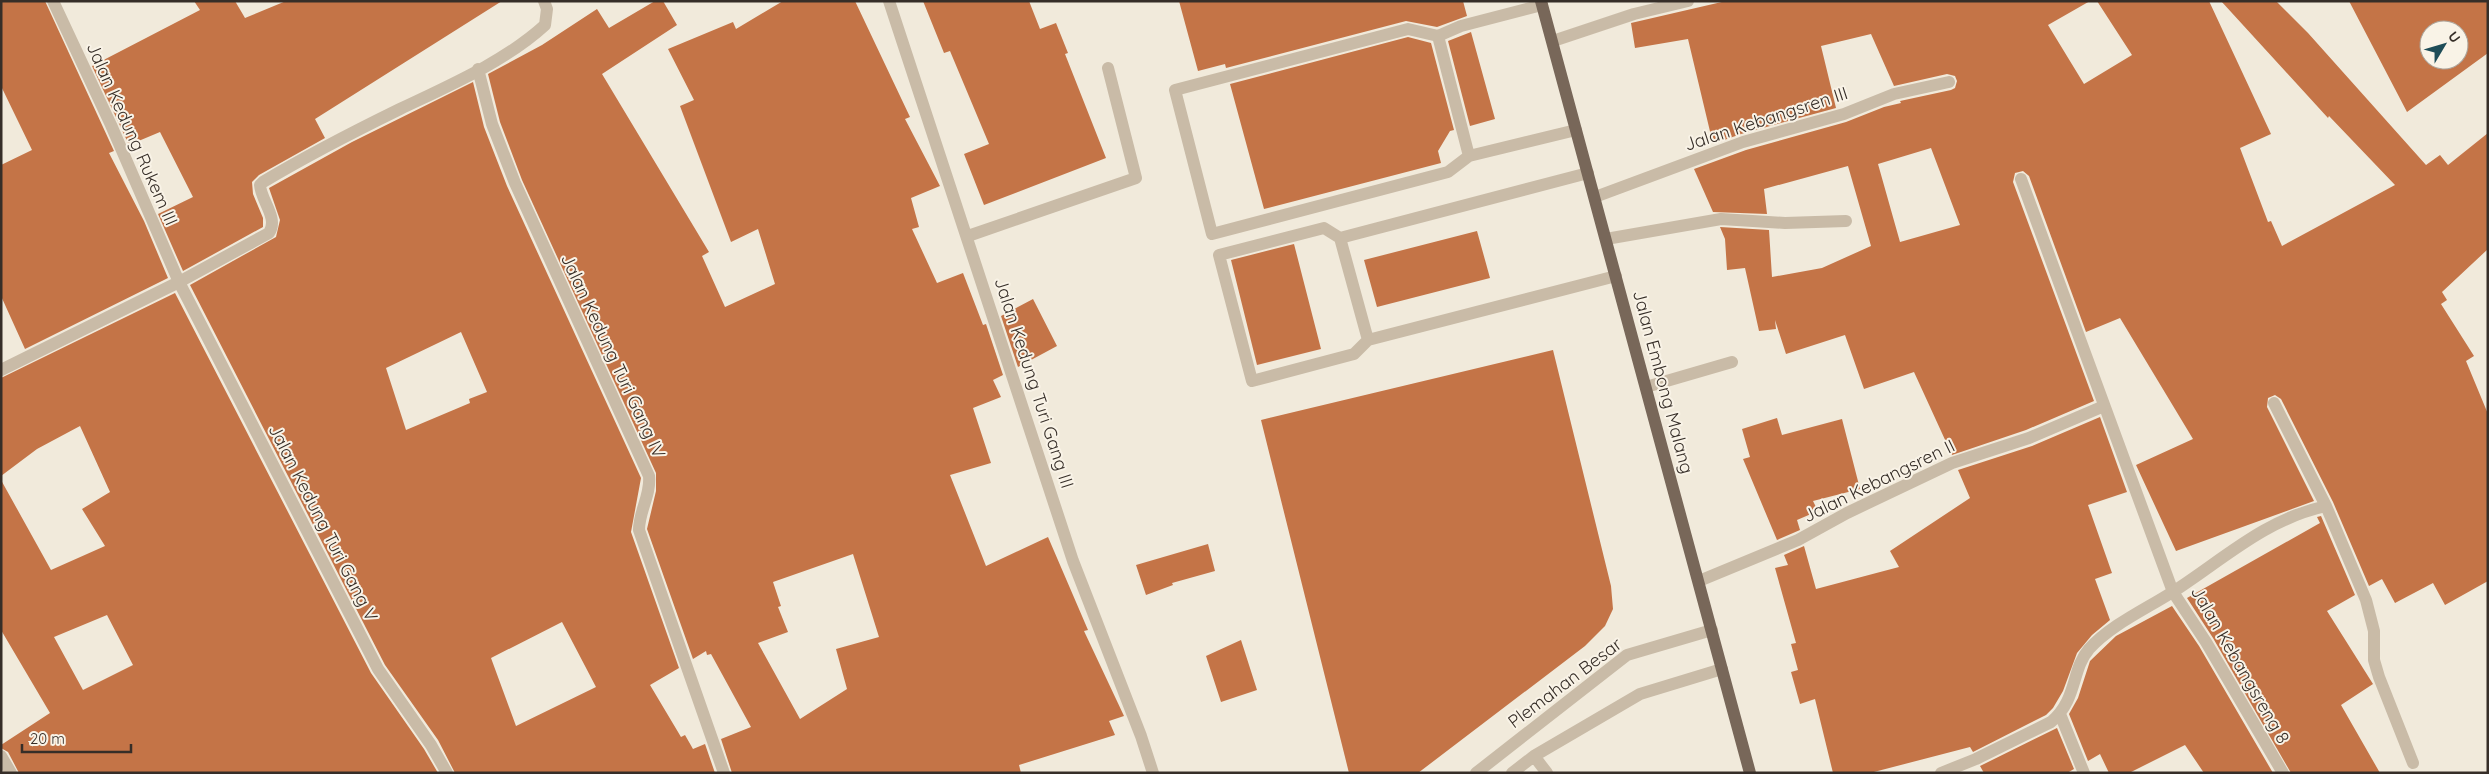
<svg xmlns="http://www.w3.org/2000/svg" width="2489" height="774" font-family="Quicksand,sans-serif">
<style>
.building{fill:#c47447;fill-rule:evenodd}
.lines{fill:none;stroke-linecap:round;stroke-linejoin:round}
.service{stroke:#c9bba7;stroke-width:12}
.minor{stroke:#c9bba7;stroke-width:12}
.primary{stroke:#786759;stroke-width:12}
.labels{text-anchor:middle;stroke-width:4;stroke-linejoin:round;paint-order:stroke}
.street-label{font-size:18px;fill:#362e28;stroke:#f9f3e7}
</style>
<rect width="100%" height="100%" fill="#f1eadb"/>
<path class="building" d="M1,1H45L114,151L109,153L144,221L168,278L25,349L1,296V165L32,150L1,86Z
M194,1H235L245,18L286,1H502L315,119L325,138L259,175L252,182L253,194L263,218V227L183,271L158,214L193,197L160,132L129,145L92,66L200,10Z
M655,1H663L677,25L602,74L709,252L702,256L725,307L775,284L758,229L731,242L680,106L694,100L668,49L733,22L736,29L783,1H855L910,117L905,119L940,186L911,198L919,227L912,229L937,283L963,273L983,325L986,324L1003,375L993,380L1001,397L973,408L991,463L950,475L986,566L1048,537L1088,630L1084,631L1124,716L1109,721L1115,735L1019,765L1021,773H732L721,739L751,727L711,654L707,655L706,651L693,659L647,529L656,491V473L522,180L500,122L488,74L542,45L597,9L609,28ZM853,554L879,637L836,649L847,689L800,719L758,643L788,632L778,607L781,606L773,582Z
M923,1H1029L1040,29L1056,23L1068,53L1065,54L1106,158L984,205L964,154L989,144L950,51L944,53Z
M1179,1H1463L1467,16L1437,27L1406,21L1226,68L1225,64L1198,71Z
M1726,1H2090L2048,25L2084,84L2132,55L2097,1H2209L2271,134L2240,148L2268,222L2271,221L2282,246L2395,185L2329,116L2328,118L2221,1H2276L2308,33L2426,165L2440,155L2448,165L2488,133V249L2442,292L2447,300L2441,304L2474,356L2466,361L2488,414V581L2445,605L2433,583L2395,603L2382,579L2369,586L2333,502L2281,399L2275,395L2268,398L2267,407L2314,501L2176,551L2136,465L2193,439L2120,318L2086,332L2029,176L2023,171L2015,173L2013,182L2094,401L2026,430L1952,455L1914,372L1864,389L1845,335L1786,354L1775,320L1776,329L1759,331L1745,268L1727,270L1725,239L1720,227L1769,230L1772,277L1822,268L1871,246L1848,166L1764,189L1767,214L1713,212L1694,169L1746,150L1846,122L1884,107L1901,103L1900,101L1951,90L1955,88L1957,81L1955,76L1947,74L1894,86L1871,34L1821,46L1836,108L1741,134L1713,144L1688,39L1635,48L1631,23ZM1931,148L1960,225L1900,242L1878,164Z
M2349,1H2488V53L2407,112ZM2429,30H2459V60H2429Z
M1471,32L1495,119L1470,126L1448,41Z
M1408,37L1431,43L1454,130L1450,131L1438,151L1441,163L1264,209L1230,84Z
M473,82L484,127L507,186L641,478L631,532L679,668L650,685L681,737L685,735L693,749L705,744L715,773H455L438,740L385,665L190,285L276,237L280,220L269,188L352,142ZM461,332L487,392L469,399L470,403L406,430L386,368ZM562,622L596,687L516,726L491,658Z
M1477,231L1490,278L1377,307L1364,260Z
M1294,244L1321,349L1257,365L1231,260Z
M175,293L371,673L424,749L438,773H19L8,752L1,748V745L50,713L1,630V480L51,570L105,546L82,509L110,492L80,426L37,449L1,476V378ZM107,615L133,665L83,690L54,637Z
M1033,299L1057,346L1018,367L1001,316Z
M1553,350L1611,586L1613,609L1605,626L1585,646L1418,773H1349L1261,420Z
M2100,417L2127,492L2088,505L2112,573L2095,579L2110,620L2092,635L2077,653L2063,691L2053,708L2046,715L1973,752L1970,747L1870,773H1833L1815,699L1800,704L1791,672L1798,670L1791,644L1796,643L1775,568L1788,565L1784,555L1804,546L1816,589L1899,567L1890,551L1970,498L1958,470L2032,446Z
M1777,418L1782,435L1842,419L1860,489L1813,501L1818,511L1797,520L1800,530L1777,540L1743,459L1750,457L1742,429Z
M2321,516L2355,595L2327,611L2373,684L2341,705L2380,773H2291L2213,638L2187,598L2320,523L2317,517Z
M1208,544L1215,571L1172,583L1173,585L1146,595L1136,565Z
M2172,606L2199,646L2273,773H2204L2185,745L2129,773H2109L2100,754L2088,761L2069,714L2078,698L2090,661L2116,636Z
M1241,640L1257,690L1221,702L1206,656Z
M2057,728L2074,769L2067,773H1984L1980,766Z"/>
<g class="lines">
<path class="service" d="M1542,5L1461,26L1438,36L1408,29L1175,90L1212,234L1448,172L1469,156L1576,130
M1438,36L1469,156
M1588,173L1340,238L1368,340L1616,276
M2021,179L2173,592
M968,236L1136,178L1108,68
M1340,238L1324,228L1219,255L1252,381L1354,354L1368,340
M1646,387L1732,362
M1512,773L1534,756
M1547,773L1534,756L1640,694L1722,669"/>
<path class="minor" d="M53,1L111,125L179,282L378,669L431,745L447,773
M889,1L1073,561L1141,736L1153,773
M1553,41L1634,14L1688,1
M478,69L492,124L515,183L649,476C651,495 639,511 639,530L724,773
M1595,197L1743,142L1844,114L1894,94L1949,82
M1606,239L1721,219L1785,223L1846,221
M1,370L179,282L269,233C279,218 261,201 260,185L263,182C308,155 353,132 400,109C448,86 506,61 545,25L547,9L544,1
M2274,403L2326,506L2366,600L2374,631V660L2379,677L2413,763
M1699,581L1798,540L1847,513L1952,463L2029,438L2104,406
M2173,592L2206,642L2283,773
M2060,714L2084,773
M1,756L11,773
M1476,773L1627,655L1712,630
M1941,773L1976,759L2051,722C2078,699 2071,670 2089,649C2111,625 2144,610 2171,593C2223,560 2263,520 2326,506"/>
<path class="primary" d="M1541,1L1750,773"/>
</g>
<g class="labels">
<g class="street-label">
<text transform="translate(1766 119) rotate(-18)" y="6">Jalan Kebangsren III</text>
<text transform="translate(132 134) rotate(66)" y="6">Jalan Kedung Rukem III</text>
<text transform="translate(613 356) rotate(65)" y="6">Jalan Kedung Turi Gang IV</text>
<text transform="translate(1663 382) rotate(75)" y="6">Jalan Embong Malang</text>
<text transform="translate(1034 383) rotate(72)" y="6">Jalan Kedung Turi Gang III</text>
<text transform="translate(1879 481) rotate(-26)" y="6">Jalan Kebangsren II</text>
<text transform="translate(323 523) rotate(63)" y="6">Jalan Kedung Turi Gang V</text>
<text transform="translate(2240 665) rotate(60)" y="6">Jalan Kebangsreng 8</text>
<text transform="translate(1565 683) rotate(-37)" y="6">Plemahan Besar</text>
</g>
</g>
<rect width="2489" height="774" fill="none" stroke="#362e28" stroke-width="5"/>
<g transform="translate(2444 45) rotate(52)"><circle r="24" fill="#f9f3e7" stroke="#aba49b"/>
<path d="M0-4L9 19L0 12L-9 19Z" fill="#1e4c57"/>
<text y="-8" font-size="14" font-weight="bold" text-anchor="middle" fill="#362e28">U</text>
</g>
<path d="M22 744v8h109v-8" fill="none" stroke="#362e28" stroke-width="2.5"/>
<text x="30" y="744" font-size="15" fill="#362e28" stroke="#f9f3e7" stroke-width="4" paint-order="stroke">20 m</text>
</svg>
